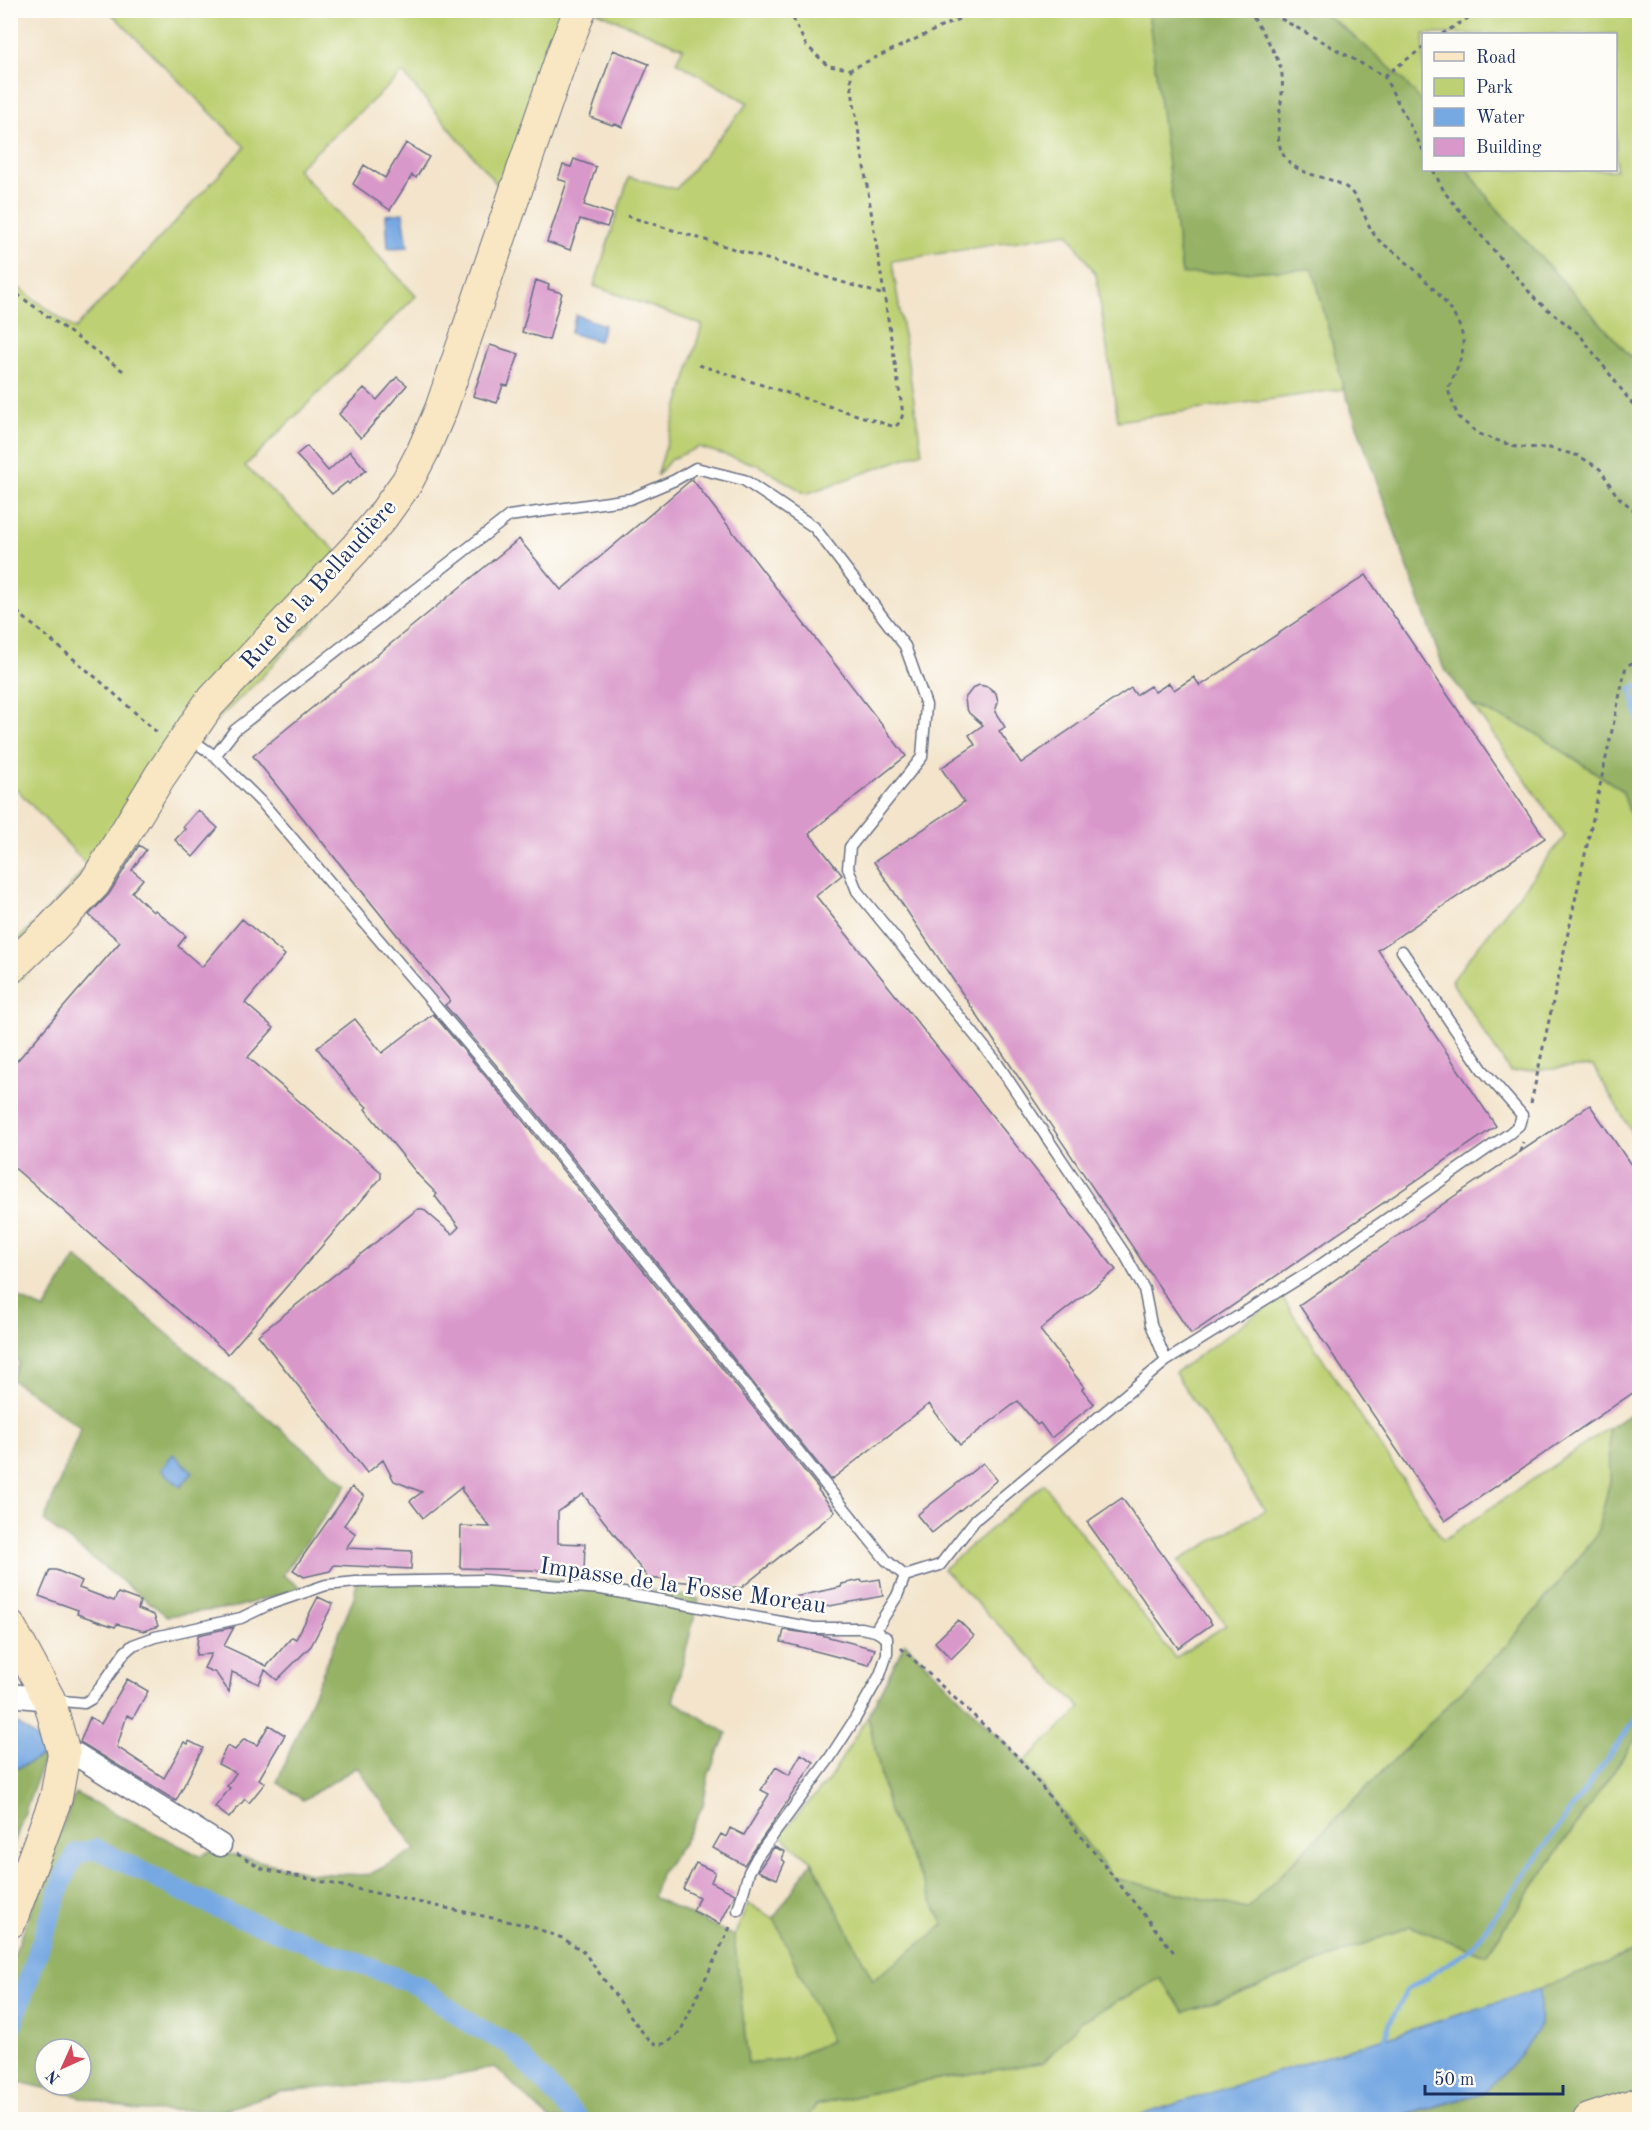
<svg xmlns="http://www.w3.org/2000/svg" width="1650" height="2130" font-family="'Old Standard TT',serif">
<style>
.green{fill:#bdd073;stroke:#6c8068;stroke-width:1.5}
.forest{fill:#96b265;stroke:#587062;stroke-width:1.5;fill-rule:evenodd}
.water{fill:#76a8e2;stroke:#486ca0;stroke-width:1.5}
.lines{fill:none;stroke-linecap:round;stroke-linejoin:round}
.stream{stroke:#76a8e2;stroke-width:5}
.canal{stroke:#76a8e2;stroke-width:20}
.building{fill:#d998ca}
.lane-casing{stroke:#676e84;stroke-width:13}
.street-casing{stroke:#676e84;stroke-width:25}
.secondary-casing{stroke:#676e84;stroke-width:34}
.path{stroke:#676e84;stroke-width:3;stroke-dasharray:4.5 4.5;stroke-linecap:butt}
.lane{stroke:#fff;stroke-width:10}
.street{stroke:#fff;stroke-width:22}
.secondary{stroke:#f9e7c3;stroke-width:32}
.labels{text-anchor:middle;stroke-width:5;stroke-linejoin:round;paint-order:stroke}
.street-label{font-size:24px;fill:#1b2f5e;stroke:#fdfcf7}
</style>
<rect width="100%" height="100%" fill="#fdfcf7"/>
<filter id="ink" filterUnits="userSpaceOnUse"><feTurbulence type="fractalNoise" baseFrequency=".0167" numOctaves="2"/><feDisplacementMap in="SourceGraphic" scale="12" xChannelSelector="R" yChannelSelector="G"/><feConvolveMatrix kernelMatrix="1 2 1 2 8 2 1 2 1" color-interpolation-filters="sRGB"/></filter>
<filter id="wash" filterUnits="userSpaceOnUse"><feTurbulence type="fractalNoise" baseFrequency=".008" numOctaves="4" result="noise"/><feDisplacementMap in="SourceGraphic" scale="24" xChannelSelector="R" yChannelSelector="G"/><feGaussianBlur stdDeviation="1.35" result="paint"/><feColorMatrix in="noise" values="0 0 0 0 0 0 0 0 0 0 0 0 0 0 0 0 0 1.4 0 .05"/><feComposite in="paint" operator="in"/></filter>
<g filter="url(#wash)">
<rect width="100%" height="100%" fill="#f3e4cb"/>
<path class="green" d="M109,11H572L506,195L403,73L297,169L416,296L245,466L359,572L260,679L215,722L36,964L11,987V947L68,889L87,865L11,783V282L75,329L245,147Z
M595,11H1148L1182,273L1313,269L1344,389L1118,421L1096,275L1068,233L892,261L922,452L806,494L758,465L699,447L671,459L657,476L702,325L594,286L629,177L676,189L748,103L676,62L683,48Z
M1320,11H1639V366L1490,201L1468,170H1616V34H1424L1423,108L1405,82L1342,26Z
M1473,706L1529,729L1622,790L1640,841L1639,1144L1593,1066L1510,1072L1451,981L1565,836Z
M1281,1296L1443,1540L1609,1428L1610,1481L1596,1537L1507,1645L1247,1909L1113,1878L1024,1762L1081,1708L943,1569L1044,1484L1175,1658L1226,1625L1178,1561L1265,1510L1175,1373Z
M868,1716L889,1812L944,1925L873,1981L812,1861L779,1835L828,1781Z
M1639,1734V1950L1540,1989L1128,2119L805,2120L816,2105L926,2081L1043,2062L1080,2022L1160,1978L1230,1997L1410,1926L1486,1955Z
M748,1904L774,1918L832,2041L790,2059L748,2063L734,1936Z"/>
<path class="forest" d="M1148,11H1320C1342,26 1418,86 1424,109C1426,122 1424,155 1424,170H1468L1490,201L1639,366V841L1622,790L1529,729L1473,706L1443,667L1344,389L1313,269L1182,274Z
M76,1257L347,1485L283,1575L301,1588L236,1607L167,1616L44,1521L81,1428L11,1379L19,1362L11,1355L10,1294L44,1310Z
M1639,1408V1734L1486,1955L1410,1926L1230,1997L1184,2012L1160,1978L1080,2022L1044,2062L926,2081L816,2105L805,2120L549,2119L495,2067L428,2080L280,2091L224,2110L139,2111L11,2080L10,1966L75,1793L200,1856L212,1850L310,1873L368,1875L416,1850L357,1767L303,1800L277,1782L355,1595L356,1576C470,1571 587,1575 699,1599L673,1701L727,1733L709,1773L703,1805L684,1842L660,1874L653,1897L734,1936L748,2063L790,2059L831,2041L774,1918L812,1861L873,1980L944,1925L889,1812L868,1716L905,1643L1024,1762L1113,1878L1247,1909L1507,1645L1596,1537L1610,1481L1609,1428ZM45,2049H81V2085H45Z
M45,1755L11,1852V1771Z
M1639,1950V2119L1391,2120L1485,2092L1540,2025V1989Z"/>
<path class="water" d="M403,213L408,247L388,248L386,215Z
M576,315L604,325L599,341L570,333Z
M173,1454L193,1472L181,1487L161,1470Z
M10,1718L35,1737L45,1755L11,1771Z
M1540,1989V2025L1523,2052L1485,2092L1391,2119H1128Z"/>
<g class="lines">
<path class="stream" d="M1640,684L1631,689L1640,725
M1385,2037L1390,2023L1407,1990L1471,1949L1640,1713"/>
<path class="canal" d="M10,2032L66,1871L77,1853L97,1849L216,1908L418,1986L471,2024L510,2045L579,2120"/>
</g>
<g id="blocks">
<path class="building" d="M613,50L649,64L622,127L616,124L612,125L590,117Z
M406,143L429,157L416,178L412,175L390,210L353,184L364,165L385,178Z
M574,159L596,167L584,205L612,214L607,227L580,219L570,250L547,242L567,182L558,179L563,165L571,167Z
M536,280L549,285L548,289L562,293L549,340L522,332Z
M490,345L519,354L508,386L503,385L497,403L473,396Z
M397,377L407,385L361,438L339,414L364,388L377,400Z
M307,446L328,471L350,451L366,470L349,484L347,482L332,494L296,455Z
M692,479L906,756L809,833L842,875L816,896L1116,1270L1040,1330L1084,1387L1082,1389L1094,1404L1051,1438L1040,1423L1037,1425L1018,1401L960,1445L929,1404L831,1480L531,1106L445,1005L450,1001L253,756L519,539L561,590Z
M1366,575L1545,838L1378,950L1496,1126L1191,1334L874,862L964,802L941,768L975,745L969,735L983,725L969,713L966,707L965,698L973,688L979,685L988,687L996,693L998,702L995,712L1005,727L999,731L1021,763L1131,688L1136,695L1150,686L1155,692L1169,683L1174,690L1194,677L1200,686Z
M198,810L218,828L193,857L175,840L185,829L183,827Z
M139,845L146,850L132,870L143,879L132,892L153,912L155,910L186,936L178,946L202,967L242,919L285,955L245,1003L274,1028L248,1057L381,1172V1178L228,1354L10,1164V1069L120,942L89,915L109,894Z
M433,1014L519,1116L819,1489L818,1490L835,1512L741,1588L648,1578L583,1494L558,1512V1543L585,1544L584,1572L460,1568L461,1526L490,1527L462,1491V1487L423,1518L410,1501L422,1492L394,1481L383,1460L367,1473L258,1335L418,1209H423L452,1234L459,1227L435,1196L437,1194L419,1176L365,1109L367,1107L354,1095L317,1048L355,1019L382,1053Z
M1590,1105L1640,1178V1388L1445,1521L1299,1305L1453,1197Z
M983,1463L997,1480L932,1533L917,1515Z
M352,1487L364,1496L344,1525L356,1534L346,1548L412,1551L411,1569L334,1565L330,1571L304,1577L293,1570Z
M1122,1498L1212,1624L1178,1648L1087,1522Z
M50,1570H56L82,1581L79,1588L114,1601L118,1593L140,1601L138,1609L154,1615L158,1626L144,1631L117,1624L115,1627L77,1614L78,1610L39,1596Z
M880,1579L883,1596L798,1612L794,1597L841,1587L842,1584L861,1580L862,1582Z
M318,1597L333,1604L311,1646L277,1680L265,1670L259,1684L232,1672L229,1692L216,1673L204,1668L211,1654L196,1655L198,1635L234,1627L224,1646L267,1666L292,1637L296,1639Z
M958,1620L974,1636L951,1659L935,1642Z
M784,1630L821,1635L875,1649L869,1665L781,1642Z
M127,1679L148,1691L133,1718L127,1715L117,1747L164,1778L184,1742L188,1744L189,1741L203,1748L176,1801L80,1742L90,1717L101,1724Z
M269,1725L285,1735L259,1779L265,1783L249,1803L245,1799L229,1818L215,1807L230,1788L227,1786L236,1773L218,1764L227,1746L235,1750L244,1739L257,1745Z
M801,1754L814,1762L744,1865L713,1848L721,1834L726,1837L730,1828L744,1835L769,1794L761,1790L776,1767L789,1775Z
M774,1847L785,1852L782,1859L785,1862L777,1879L758,1871Z
M696,1863L715,1872L711,1882L735,1894L720,1924L693,1911L699,1897L683,1889Z"/>
</g>
</g>
<g filter="url(#ink)">
<use href="#blocks" fill-opacity="0" stroke="#676e84" stroke-width="1.5"/>
<g class="lines">
<g class="lane-casing">
<path id="lane" d="M189,738L215,756L265,806L525,1111L886,1560L905,1576
M215,756L235,730L509,516L630,499L675,480L696,468L744,480L814,527L905,646L926,705L922,757L850,847L848,868L857,891L995,1060L1124,1253L1144,1289L1151,1324L1166,1361
M875,1631L897,1596L905,1576L940,1565L976,1519L1166,1361L1316,1268L1510,1133L1519,1125L1522,1115L1482,1069L1402,951
M52,1700L84,1703L91,1699L100,1688L125,1652L133,1645L155,1637L241,1618L270,1604L326,1585L356,1582L484,1580L601,1589L814,1628H861L875,1631L887,1638V1654L880,1675L855,1719L829,1759L757,1857L749,1872L738,1910"/>
</g>
<g class="street-casing">
<path id="street" d="M10,1695L49,1699
M64,1753L77,1755L220,1845"/>
</g>
<g class="secondary-casing">
<path id="secondary" d="M10,968L52,928L94,884L160,776L209,704L355,549L382,517L407,482L423,451L441,409L563,53L580,10
M10,1627L49,1699L64,1753L56,1798L10,1922
M1589,2120L1640,2103"/>
</g>
<path class="path" d="M789,10L806,45L828,66L851,69L978,10
M1248,10C1260,27 1273,47 1280,66C1289,92 1269,133 1284,156C1298,177 1324,174 1344,186C1360,195 1365,222 1375,236C1382,245 1395,251 1403,259C1423,277 1463,314 1463,342C1464,358 1453,376 1448,390L1458,417L1479,434L1516,447L1550,448L1579,456L1600,469L1617,496L1640,515
M1265,10L1384,76L1424,152
M1442,34L1481,10
M1384,76L1424,47
M1433,170L1445,193L1536,300L1580,335L1640,414
M627,216L884,295
M10,289L126,373
M699,365L895,427L900,422L903,414L851,84V69
M10,606L100,681L160,735
M1531,1103L1626,666L1640,659
M1520,1152L1523,1142
M901,1648L1017,1756L1176,1955
M237,1854L263,1869L530,1926L562,1938L583,1951L646,2037L657,2045L667,2043L680,2032L732,1923"/>
<use href="#lane" class="lane"/>
<use href="#street" class="street"/>
<use href="#secondary" class="secondary"/>
</g>
</g>
<g class="labels">
<g class="street-label">
<text transform="translate(318 584) rotate(-48)" y="8">Rue de la Bellaudière</text>
<text transform="translate(683 1585) rotate(8)" y="8">Impasse de la Fosse Moreau</text>
</g>
</g>
<rect width="1650" height="2130" fill="none" stroke="#fdfcf7" stroke-width="36"/>
<rect x="1422" y="33" width="195" height="138" fill="#fdfcf7" stroke="#a3aaba" stroke-width="1.5"/>
<rect x="1434" y="52" width="30" height="9" fill="#f9e7c3" stroke="#a3aaba" stroke-width="1.5"/>
<text x="1476" y="63" font-size="18" fill="#1b2f5e">Road</text>
<rect x="1434" y="78" width="30" height="18" fill="#bdd073" stroke="#a3aaba" stroke-width="1.5"/>
<text x="1476" y="93" font-size="18" fill="#1b2f5e">Park</text>
<rect x="1434" y="108" width="30" height="18" fill="#76a8e2" stroke="#a3aaba" stroke-width="1.5"/>
<text x="1476" y="123" font-size="18" fill="#1b2f5e">Water</text>
<rect x="1434" y="138" width="30" height="18" fill="#d998ca" stroke="#a3aaba" stroke-width="1.5"/>
<text x="1476" y="153" font-size="18" fill="#1b2f5e">Building</text>
<g transform="translate(63 2067) rotate(225)"><circle r="28" fill="#fdfcf7" stroke="#a3aaba" stroke-width="1.5"/>
<path d="M0-4.5L10 22L0 15L-10 22Z" fill="#d1495b"/>
<text y="-9" font-size="16" font-weight="bold" text-anchor="middle" fill="#1b2f5e">N</text>
</g>
<path d="M1425 2085v9h138v-9" fill="none" stroke="#1b2f5e" stroke-width="3"/>
<text x="1434" y="2085" font-size="18" fill="#1b2f5e" stroke="#fdfcf7" stroke-width="4.5" paint-order="stroke">50 m</text>
</svg>
